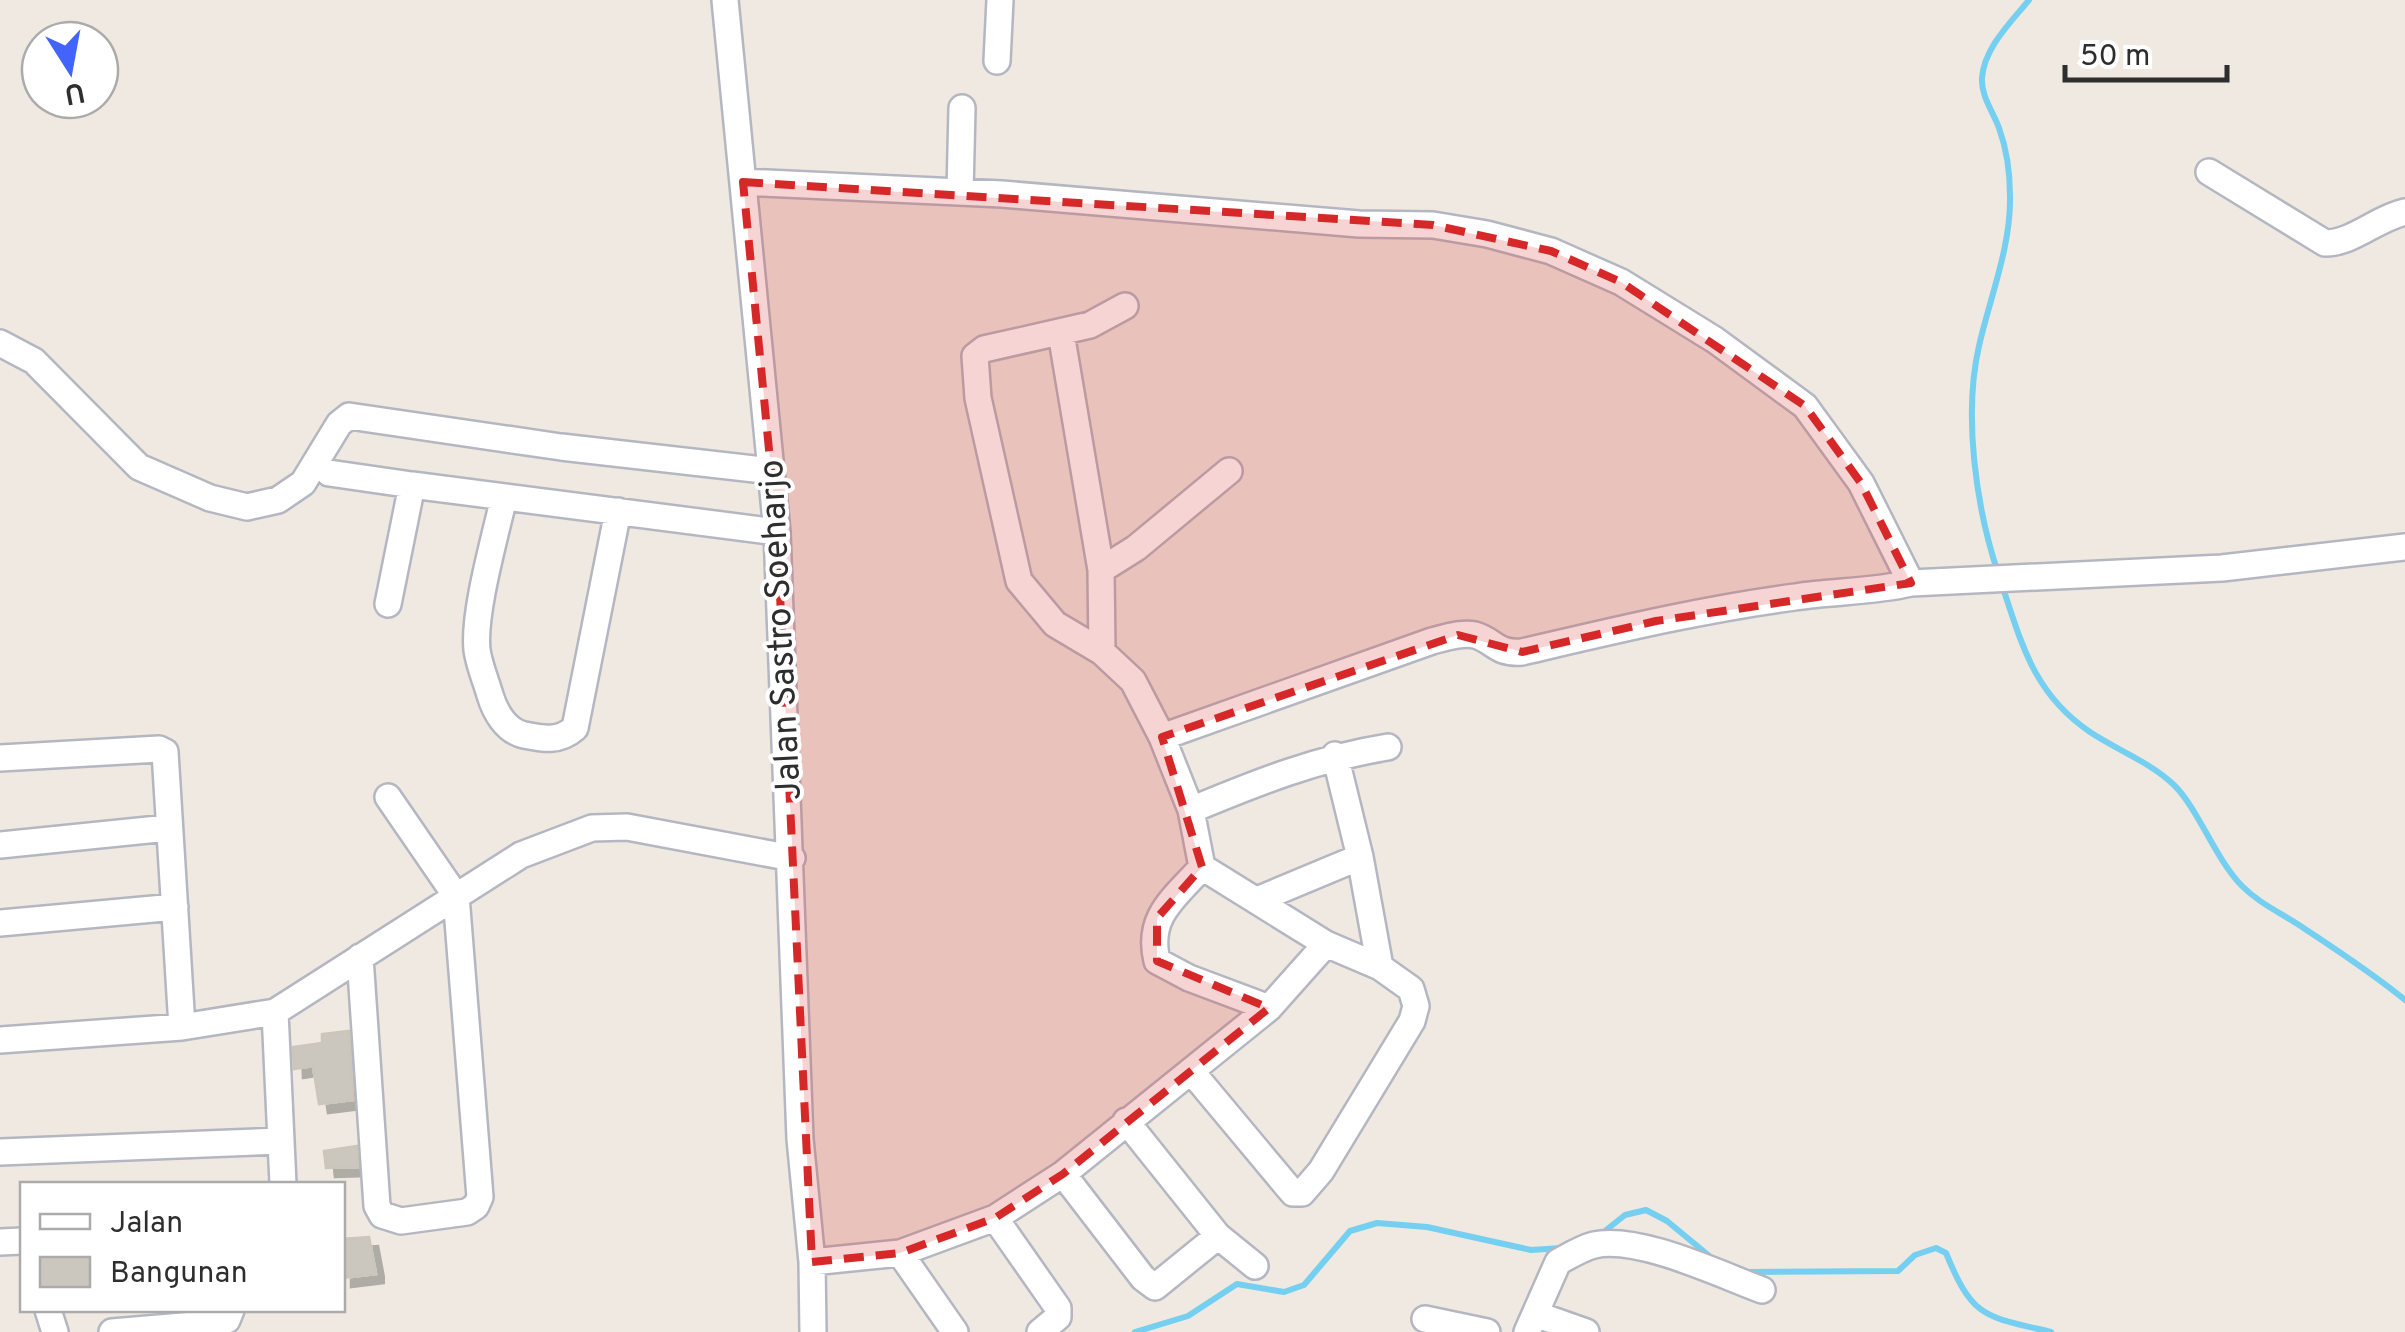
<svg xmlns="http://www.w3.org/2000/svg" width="2405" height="1332" font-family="Overpass,sans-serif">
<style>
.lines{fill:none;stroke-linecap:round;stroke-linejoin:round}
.stream{stroke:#75cff0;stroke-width:6}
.building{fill:#cbc7bf;stroke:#cbc5ba;stroke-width:2.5;filter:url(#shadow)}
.minor-casing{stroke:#b4b7c1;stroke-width:30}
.minor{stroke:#fff;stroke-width:25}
.marked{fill:#d62828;fill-opacity:0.2;stroke:#d62828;stroke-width:8;stroke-dasharray:20 12;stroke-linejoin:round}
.labels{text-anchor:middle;stroke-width:8;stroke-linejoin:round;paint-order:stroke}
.street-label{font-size:35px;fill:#2e2e2e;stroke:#fff}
</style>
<defs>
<filter id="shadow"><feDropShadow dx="9" dy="9" stdDeviation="0" flood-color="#0004"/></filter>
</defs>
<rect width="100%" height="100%" fill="#efe9e1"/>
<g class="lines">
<path class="stream" d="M1998,573C1976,507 1963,415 1979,346C1990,297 2011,247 2010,196C2010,173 2007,150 1999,128C1993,111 1981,97 1982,78C1984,48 2011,22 2029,0
M2002,585C2022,645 2034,694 2090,732C2117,750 2150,762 2174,785C2199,810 2214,857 2242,886C2259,903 2279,912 2299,925C2335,949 2371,972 2405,1000
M1600,1235L1625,1215L1646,1210L1667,1221L1713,1259
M1747,1272L1898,1271L1915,1255L1936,1248L1946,1253C1973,1319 1984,1316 2051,1332
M1135,1332L1188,1316L1237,1284L1284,1292L1304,1285L1350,1231L1377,1223L1427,1227L1531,1250L1561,1248"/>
</g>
<path class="building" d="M349,1031L353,1100L319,1104L313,1066L294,1069L293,1047L322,1043V1034Z
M357,1146L358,1167L326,1168L324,1151Z
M369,1237L376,1274L342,1278V1239Z"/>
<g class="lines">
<g class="minor-casing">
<path id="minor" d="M725,0L777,532L800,1139L812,1262L813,1332
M997,61L1000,0
M2209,172L2325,243C2353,243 2377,218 2405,212
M743,182L1002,194L1359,224L1433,225L1487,234L1551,251L1621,282L1715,340L1805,406L1861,483L1911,583
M960,192L962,108
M1125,306L1090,325L984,349L975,356L978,398L1019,581L1055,624L1102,652L1133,681L1162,737L1191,810L1202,867L1326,944L1380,967L1411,989L1416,1006L1412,1021L1321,1171L1302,1193H1293L1287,1186L1191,1071
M1061,333L1101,570
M0,343L34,361L139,467L210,498L247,507L278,500L303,483L339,424L349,416L561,447L771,471
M329,473L412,485
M504,497C495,537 473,613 477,650C479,665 486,681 490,695C495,712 506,731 524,735C544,739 559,742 575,728L618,511
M388,604L412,485L777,532
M1102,652L1101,570L1136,548L1229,471
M1162,737L1432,641C1445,638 1461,632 1475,635C1495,641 1496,654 1522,652C1612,631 1703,609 1795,597C1834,591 1873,592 1911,583L2222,568L2405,547
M1335,755L1360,857L1380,967
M0,758L159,749L165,752L182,1027
M1191,810C1256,783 1318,758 1388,747
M0,845L168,828
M1202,867C1175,898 1146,916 1157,961L1189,978L1269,1008
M1257,900L1360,857
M0,923L175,907
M360,957L377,1206L382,1215L401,1221L467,1212L476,1206L480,1197L456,896L388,797
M275,1012L283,1184
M0,1040L182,1027L275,1012L521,855L592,828L627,827L792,858
M1126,1121L1218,1236L1255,1266
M0,1152L281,1141
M1063,1174L1143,1278L1155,1287L1218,1236
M995,1218L1058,1308V1317L1040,1332
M0,1242L22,1241
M900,1253L955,1332
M812,1262L900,1253L995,1218L1063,1174L1269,1008L1326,944
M48,1310L55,1332
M1535,1314L1586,1332
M1425,1319L1487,1332
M112,1332L218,1323L227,1320L231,1310
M1527,1332L1558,1262C1569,1256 1582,1248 1594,1245C1638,1235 1719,1274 1762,1290"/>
</g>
<use href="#minor" class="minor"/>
</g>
<path class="marked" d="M743,182L1433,225L1551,251L1621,282L1805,406L1861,483L1911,583L1656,621L1522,652L1458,635L1162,737L1202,867L1157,918V961L1269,1008L1063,1174L995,1218L900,1253L812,1262L777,532Z"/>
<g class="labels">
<g class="street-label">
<text transform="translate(779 630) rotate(-93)" y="12">Jalan Sastro Soeharjo</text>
</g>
</g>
<rect x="20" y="1182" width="325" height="130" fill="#ffffff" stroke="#ababab" stroke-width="2.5"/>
<rect x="40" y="1214" width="50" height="15" fill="#ffffff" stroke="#ababab" stroke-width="2.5"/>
<text x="110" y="1232" font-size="30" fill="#2e2e2e">Jalan</text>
<rect x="40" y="1257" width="50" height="30" fill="#cbc7bf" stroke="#ababab" stroke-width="2.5"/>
<text x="110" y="1282" font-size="30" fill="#2e2e2e">Bangunan</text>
<g transform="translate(70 70) rotate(169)"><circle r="48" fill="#ffffff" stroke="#ababab" stroke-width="2.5"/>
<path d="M0-8L18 38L0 25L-18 38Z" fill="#4264fb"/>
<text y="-15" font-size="28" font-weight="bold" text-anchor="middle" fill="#2e2e2e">U</text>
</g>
<path d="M2065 65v15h162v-15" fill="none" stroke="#2e2e2e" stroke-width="5"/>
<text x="2080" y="65" font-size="30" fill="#2e2e2e" stroke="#ffffff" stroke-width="8" paint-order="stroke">50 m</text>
</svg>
